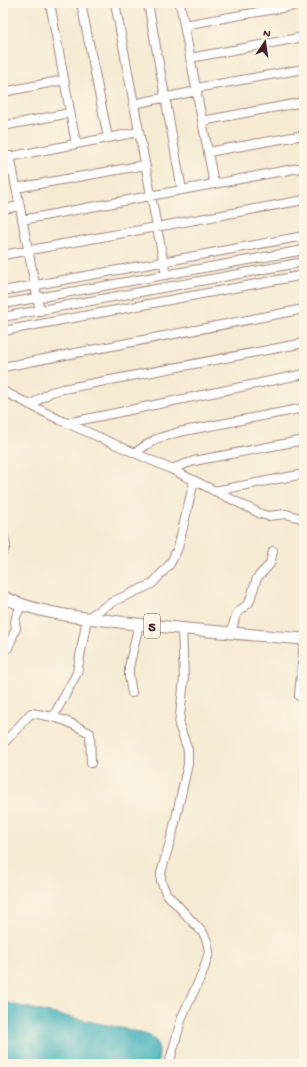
<svg xmlns="http://www.w3.org/2000/svg" width="307" height="1067" font-family="'Gochi Hand',sans-serif">
<style>
.water{fill:#41b1bc;stroke:#466874}
.lines{fill:none;stroke-linecap:round;stroke-linejoin:round}
.minor-casing{stroke:#a0857f;stroke-width:10}
.major-casing{stroke:#a0857f;stroke-width:13}
.minor{stroke:#fff;stroke-width:8}
.major{stroke:#fff;stroke-width:11}
.labels{text-anchor:middle;stroke-width:3;stroke-linejoin:round;paint-order:stroke}
.shield{fill:#fcf5e5;stroke:#7f5f63;stroke-width:1}
.shield-label{font-size:14px;font-weight:bold;fill:#4a1f2b}
</style>
<rect width="100%" height="100%" fill="#fcf5e5"/>
<filter id="ink" filterUnits="userSpaceOnUse"><feTurbulence type="fractalNoise" baseFrequency=".025" numOctaves="2"/><feDisplacementMap in="SourceGraphic" scale="8" xChannelSelector="R" yChannelSelector="G"/><feConvolveMatrix kernelMatrix="1 2 1 2 8 2 1 2 1" color-interpolation-filters="sRGB"/></filter>
<filter id="wash" filterUnits="userSpaceOnUse"><feTurbulence type="fractalNoise" baseFrequency=".012" numOctaves="4" result="noise"/><feDisplacementMap in="SourceGraphic" scale="16" xChannelSelector="R" yChannelSelector="G"/><feGaussianBlur stdDeviation="0.9" result="paint"/><feColorMatrix in="noise" values="0 0 0 0 0 0 0 0 0 0 0 0 0 0 0 0 0 1.4 0 .05"/><feComposite in="paint" operator="in"/></filter>
<g filter="url(#wash)">
<rect width="100%" height="100%" fill="#f5ebd3"/>
<path class="water" d="M3,1002L59,1015L131,1030L150,1036L157,1042L159,1050L158,1064H3Z"/>
</g>
<g filter="url(#ink)">
<g class="lines">
<g class="minor-casing">
<path id="minor" d="M50,3L76,144
M81,3L108,138
M115,3L166,275
M148,3L182,190
M180,3L214,184
M184,25L304,4
M190,58L304,37
M196,88L304,69
M3,92L64,80
M133,104L197,91
M202,121L304,102
M3,126L70,113
M208,152L304,135
M10,156L40,311
M3,158L139,132
M3,172L13,171
M16,188L145,165
M3,209L20,206
M22,220L304,167
M3,255L304,200
M3,291L304,236
M3,304L304,250
M3,317L304,262
M3,331L304,275
M3,367L304,309
M3,391L60,420L171,469L261,514L268,516L286,514L304,519
M30,405L51,392L63,389L304,343
M67,423L304,374
M134,453L156,439L179,432L304,408
M171,469L194,461L304,440
M214,491L304,474
M3,534L6,546L3,552
M231,633L236,615L238,612L249,603L257,578L270,564L273,551
M8,648L16,628L15,622L16,617L22,604
M132,693L129,676V667L139,624
M299,696L304,641
M53,717L66,721L90,733L91,763
M3,744L31,713L53,717L77,673L87,618L114,601L152,584L170,564L178,548L194,481
M169,1064L182,1017L203,972L209,952L207,941L203,933L166,893L161,881V873L173,831L188,764V750L179,725L184,679L182,629"/>
</g>
<g class="major-casing">
<path id="major" d="M3,597C39,614 80,617 119,622C180,629 242,634 304,639"/>
</g>
<use href="#minor" class="minor"/>
<use href="#major" class="major"/>
</g>
</g>
<g class="labels">
<rect class="shield" x="144" y="614" width="16" height="24" rx="3"/>
<g class="shield-label">
<text x="152" y="631">5</text>
</g>
</g>
<rect width="307" height="1067" fill="none" stroke="#fcf5e5" stroke-width="16"/>
<g transform="translate(265 42) rotate(13)" stroke="#fcf5e5" stroke-width="3" paint-order="stroke">
<path d="M0-3L7 15L0 10L-7 15Z" fill="#4a1f2b"/>
<text y="-6" font-size="11" font-weight="bold" text-anchor="middle" fill="#4a1f2b">N</text>
</g>
</svg>
